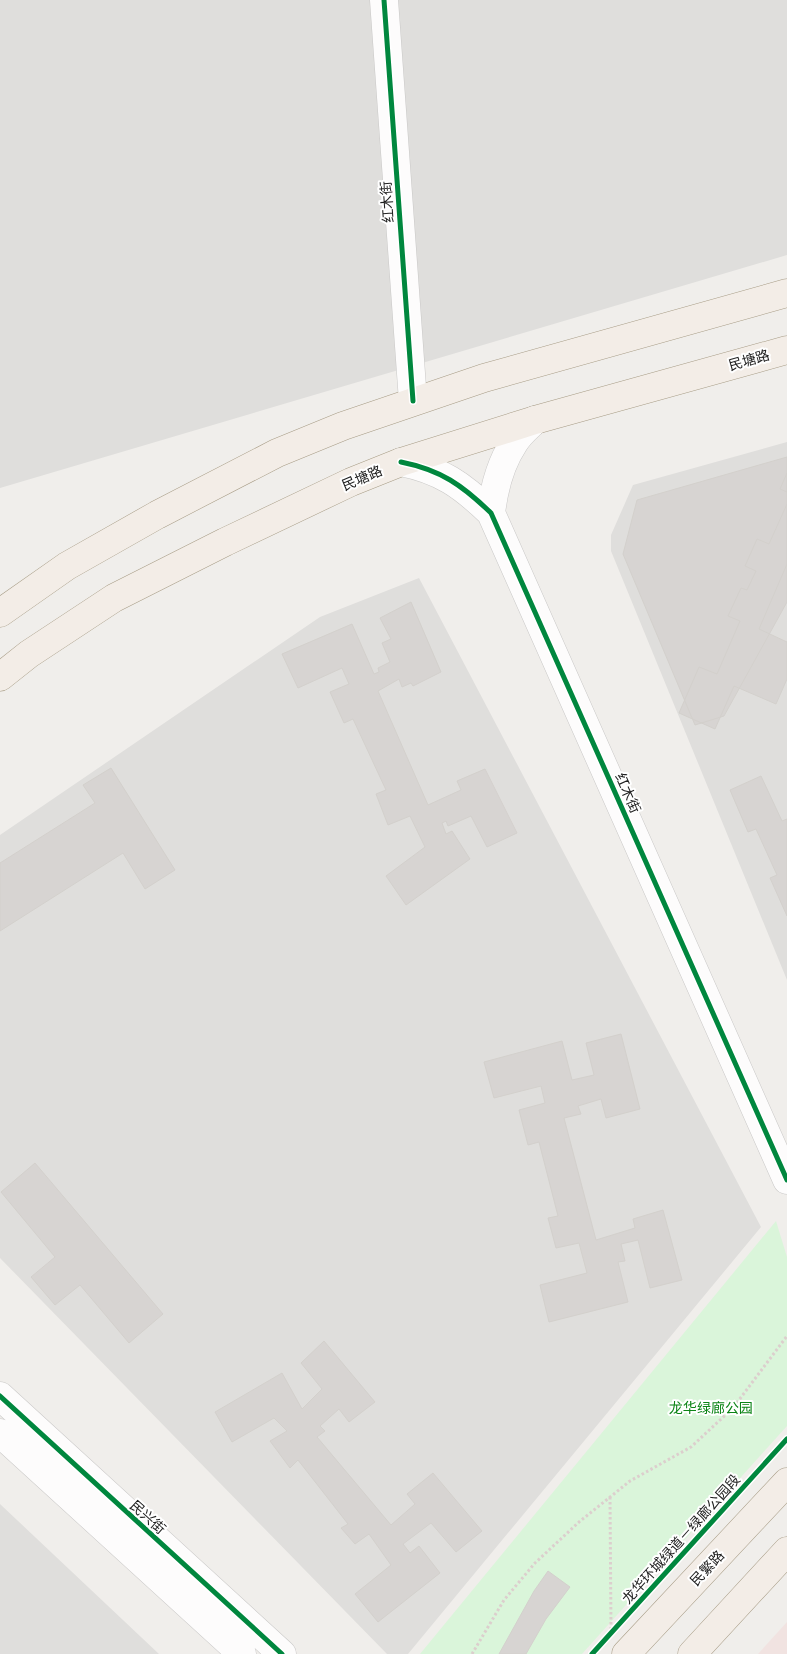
<svg xmlns="http://www.w3.org/2000/svg" width="787" height="1654" font-family="Overpass,'Noto Sans SC',sans-serif">
<style>
.residential{fill:#dfdedc}
.commercial{fill:#f1e3e1}
.park{fill:#daf5da}
.building{fill:#d7d4d2;stroke:#d3d0cc}
.lines{fill:none;stroke-linecap:round;stroke-linejoin:round}
.minor-casing{stroke:#c9c8c7;stroke-width:29}
.major-casing{stroke:#a79c86;stroke-width:29}
.path{stroke:#dccecd;stroke-width:3;stroke-dasharray:2.5 2.5;stroke-linecap:butt}
.minor{stroke:#fdfcfc;stroke-width:28}
.major{stroke:#f3ede7;stroke-width:28}
.cycleway-casing{stroke:#fff;stroke-width:8}
.cycleway{stroke:#00873e;stroke-width:5}
.labels{text-anchor:middle;stroke-width:4;stroke-linejoin:round;paint-order:stroke}
.street-label{font-size:14px;fill:#222;stroke:#fff}
.park-label{font-size:14px;fill:#0c8416;stroke:#fff}
</style>
<rect width="100%" height="100%" fill="#f0eeeb"/>
<path class="residential" d="M0,0H787V255L0,488Z
M787,442V980L611,551V535L633,485Z
M419,578L761,1227L408,1654H387L0,1258V835L320,617Z
M0,1504L159,1654H0Z"/>
<path class="commercial" d="M787,1622V1654H758Z"/>
<path class="park" d="M776,1221L787,1257V1426L582,1654H420Z"/>
<path class="building" d="M787,457V602L724,716L695,725L623,554L637,500Z
M787,473V492L780,489Z
M787,504V564L759,629L787,642V679L776,704L734,686L715,729L679,713L699,667L717,674L740,621L728,616L741,588L747,590L756,571L745,566L757,539L769,544Z
M411,602L441,672L413,686L411,683L402,687L399,679L378,691L428,805L461,790L457,781L485,769L517,833L487,847L471,816L448,826L446,821L442,823L446,834L452,831L470,859L406,905L386,876L425,847L410,816L388,825L376,794L386,790L353,719L344,723L330,692L349,684L342,668L298,688L282,654L352,624L374,674L379,672L378,668L390,662L382,643L391,639L380,618Z
M111,768L175,870L145,889L123,853L0,931V863L95,803L83,785Z
M761,776L782,821L787,819V916L770,878L777,875L756,829L748,832L730,790Z
M621,1034L640,1109L606,1118L601,1099L578,1106L581,1114L564,1118L596,1240L635,1228L633,1219L663,1210L682,1280L650,1288L638,1240L621,1244L625,1261L618,1262L628,1302L549,1322L540,1285L587,1273L579,1243L556,1248L548,1218L558,1216L539,1142L528,1145L519,1110L545,1103L541,1086L494,1098L484,1062L562,1041L572,1080L594,1075L586,1043Z
M35,1163L163,1314L129,1343L80,1285L55,1305L31,1277L55,1257L1,1192Z
M324,1341L375,1402L349,1422L339,1409L320,1426L325,1431L317,1437L391,1525L415,1504L407,1494L433,1473L482,1531L456,1552L431,1523L403,1544L410,1553L419,1546L440,1573L378,1622L355,1594L391,1565L369,1534L355,1544L341,1528L348,1524L298,1460L290,1468L270,1441L287,1431L274,1418L232,1442L215,1412L282,1373L302,1409L322,1389L301,1363Z
M548,1571L570,1587L546,1619L526,1654H499L534,1591Z"/>
<g class="lines">
<g class="minor-casing">
<path id="minor" d="M384,0L413,401
M401,462C441,470 462,485 491,513L787,1180
M491,513C494,488 500,464 514,443C519,434 528,427 535,420
M0,1396L282,1654
M0,1433L242,1654"/>
</g>
<g class="major-casing">
<path id="major" d="M0,613L67,566L157,515L277,453L343,426L484,378L787,293
M0,677L29,654L114,598L225,542L351,482L401,462L535,420L787,350
M626,1654L787,1482
M692,1654L787,1551"/>
</g>
<path class="path" d="M610,1497L611,1630
M472,1654L504,1600L535,1563L579,1522L630,1481L691,1447L733,1408L787,1336"/>
<use href="#minor" class="minor"/>
<use href="#major" class="major"/>
<g class="cycleway-casing">
<path id="cycleway" d="M384,0L413,401
M401,462C441,470 462,485 491,513L787,1180
M0,1396L282,1654
M592,1654L787,1439"/>
</g>
<use href="#cycleway" class="cycleway"/>
</g>
<g class="labels">
<g class="street-label">
<text transform="translate(387 202) rotate(-94)" y="5">红木街</text>
<text transform="translate(749 360) rotate(-16)" y="5">民塘路</text>
<text transform="translate(362 478) rotate(-23)" y="5">民塘路</text>
<text transform="translate(628 793) rotate(66)" y="5">红木街</text>
<text transform="translate(148 1517) rotate(42)" y="5">民兴街</text>
<text transform="translate(681 1539) rotate(-48)" y="5">龙华环城绿道－绿廊公园段</text>
<text transform="translate(707 1568) rotate(-47)" y="5">民繁路</text>
</g>
<g class="park-label">
<text x="711" y="1413">龙华绿廊公园</text>
</g>
</g>
</svg>
